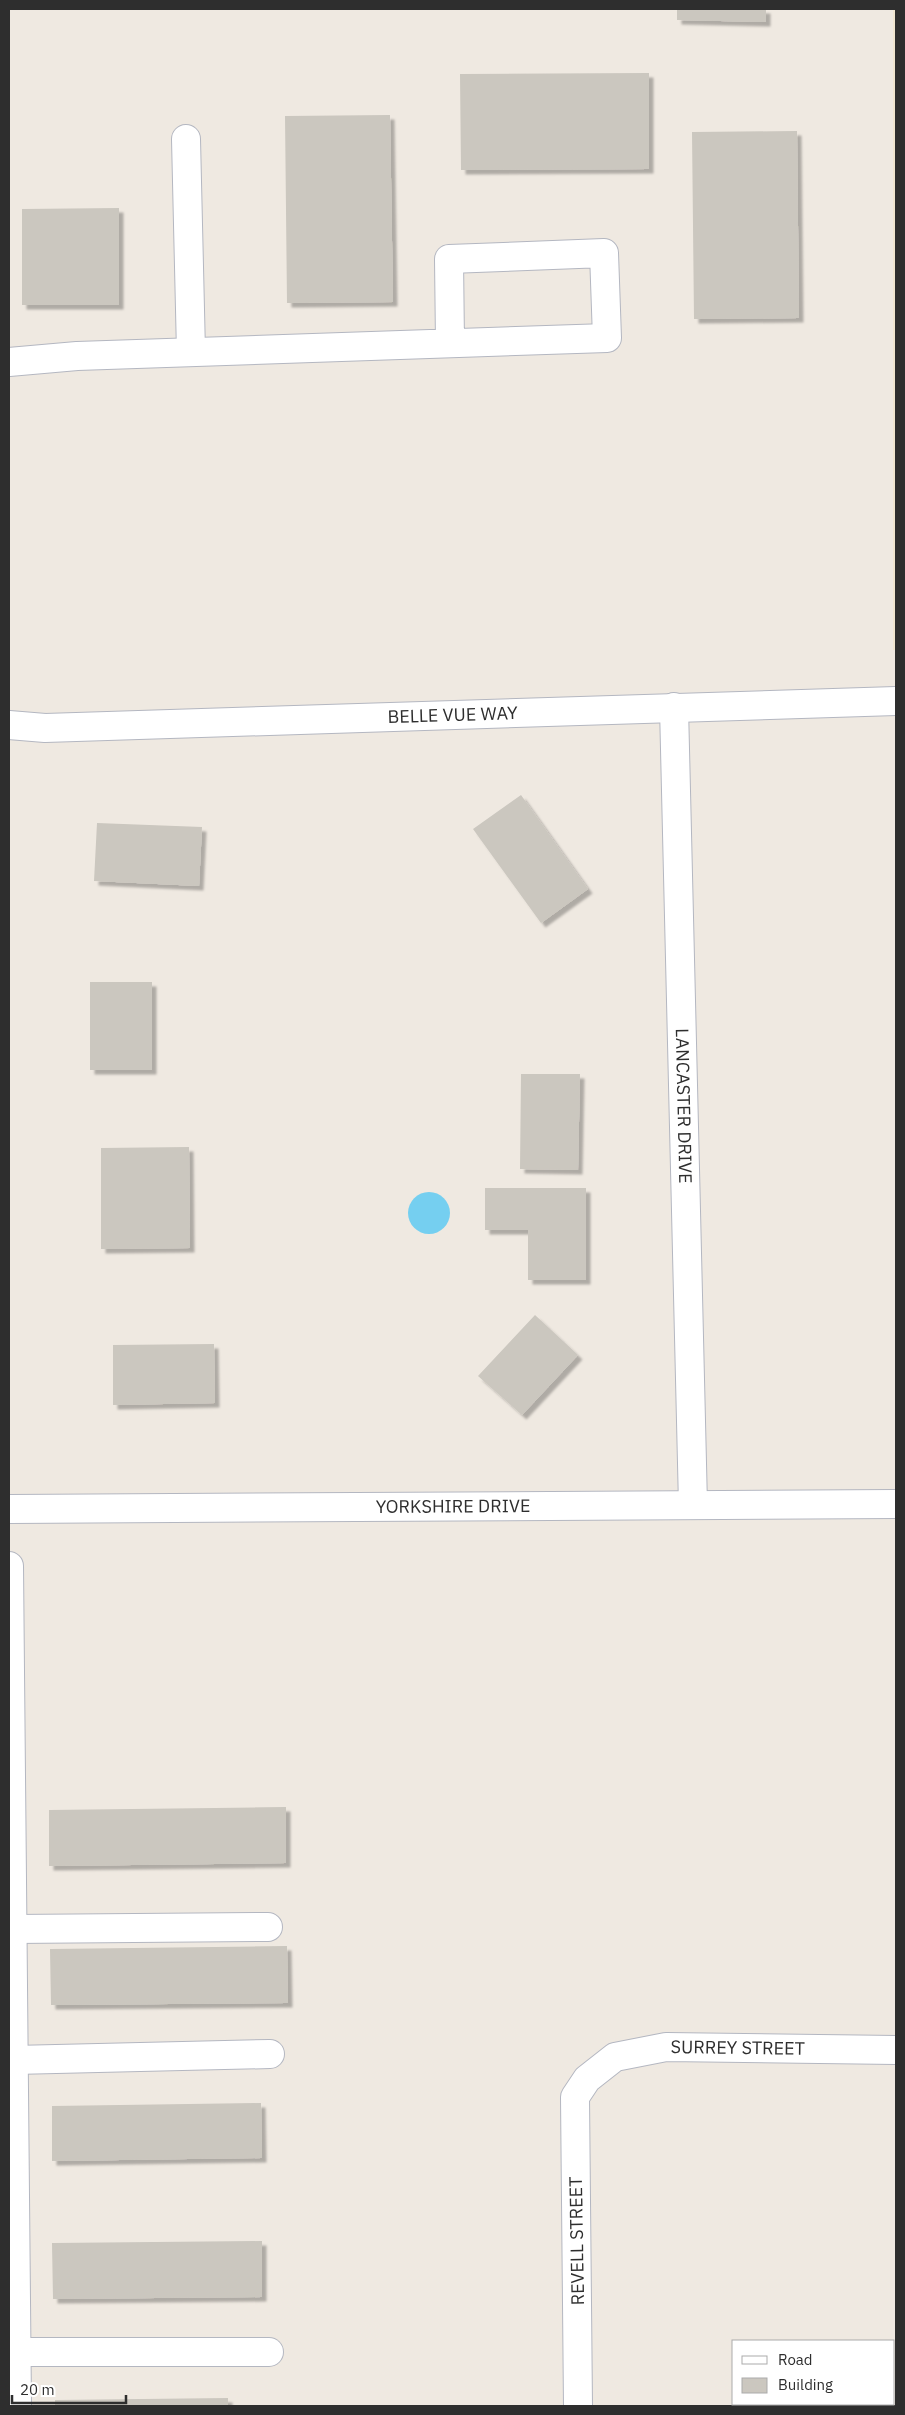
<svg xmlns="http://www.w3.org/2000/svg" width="905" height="2415" font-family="'IBM Plex Sans',sans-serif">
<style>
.education{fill:#f0e6d1}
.water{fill:#75cff0}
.building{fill:#cbc7bf;filter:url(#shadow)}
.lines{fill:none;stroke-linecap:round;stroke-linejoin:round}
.minor-casing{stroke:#b4b7c1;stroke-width:30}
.minor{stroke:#fff;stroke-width:28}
.labels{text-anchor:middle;stroke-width:5;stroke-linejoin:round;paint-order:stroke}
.street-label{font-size:18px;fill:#2e2e2e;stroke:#fff}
</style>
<defs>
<filter id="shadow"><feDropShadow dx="4.5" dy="4.5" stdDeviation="1" flood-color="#0004"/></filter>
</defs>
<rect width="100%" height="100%" fill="#efe9e1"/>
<path class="education" d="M893,9H896V650H893Z"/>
<path class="water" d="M408 1213a21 21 0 1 1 42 0a21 21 0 1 1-42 0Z"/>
<path class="building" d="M677,9H766V22L677,20Z
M649,73V169L461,170L460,74Z
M390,115L393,302L287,303L285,116Z
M797,131L799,318L694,319L692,132Z
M119,208V305H22V209Z
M521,795L588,889L541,923L473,829Z
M97,823L202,827L199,886L94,881Z
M90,982H152V1070H90Z
M521,1074H580L578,1170L520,1169Z
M189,1147L190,1248L101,1249V1148Z
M485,1188H586V1280H528V1230H485Z
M535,1315L578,1355L522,1415L478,1376Z
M214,1344L215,1403L113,1405V1345Z
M286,1807V1863L49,1866V1810Z
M287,1946L288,2003L51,2005L50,1949Z
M261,2103L262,2158L52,2161V2106Z
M262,2241V2297L53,2299L52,2243Z
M228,2398V2406H55V2400Z"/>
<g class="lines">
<g class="minor-casing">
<g id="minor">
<path d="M186,139L191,352"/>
<path d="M9,362L77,356L607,338L604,253L449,259L450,343"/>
<path id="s1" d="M674,707L693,1505"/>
<path id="s2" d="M9,725L45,728L896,701"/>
<path id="s3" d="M9,1509L896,1504"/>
<path d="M9,1566L17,2406"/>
<path d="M13,1929L268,1927"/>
<path d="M14,2060L270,2054"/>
<path d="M17,2352H269"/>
<path id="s4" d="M578,2406L575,2097L587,2079L615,2057L666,2047L896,2050"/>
</g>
</g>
<use href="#minor" class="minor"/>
</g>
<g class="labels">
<g class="street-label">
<text dy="6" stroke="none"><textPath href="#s2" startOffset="444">BELLE VUE WAY</textPath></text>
<text dy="6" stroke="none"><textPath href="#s1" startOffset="399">LANCASTER DRIVE</textPath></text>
<text dy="6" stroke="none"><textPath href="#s3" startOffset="444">YORKSHIRE DRIVE</textPath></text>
<text dy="6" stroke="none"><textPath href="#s4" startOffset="490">SURREY STREET</textPath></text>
<text transform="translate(577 2241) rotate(-91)" y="6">REVELL STREET</text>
</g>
</g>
<rect width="905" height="2415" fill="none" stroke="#2e2e2e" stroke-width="20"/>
<rect x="732" y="2340" width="162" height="65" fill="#ffffff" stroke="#ababab"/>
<rect x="742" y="2356" width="25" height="8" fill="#ffffff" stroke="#ababab"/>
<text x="778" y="2365" font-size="15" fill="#2e2e2e">Road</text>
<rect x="742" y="2378" width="25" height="15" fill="#cbc7bf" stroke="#ababab"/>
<text x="778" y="2390" font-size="15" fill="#2e2e2e">Building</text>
<path d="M12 2395v8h114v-8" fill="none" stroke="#2e2e2e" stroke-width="2.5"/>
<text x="20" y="2395" font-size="15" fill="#2e2e2e" stroke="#ffffff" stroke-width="4" paint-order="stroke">20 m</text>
</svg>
